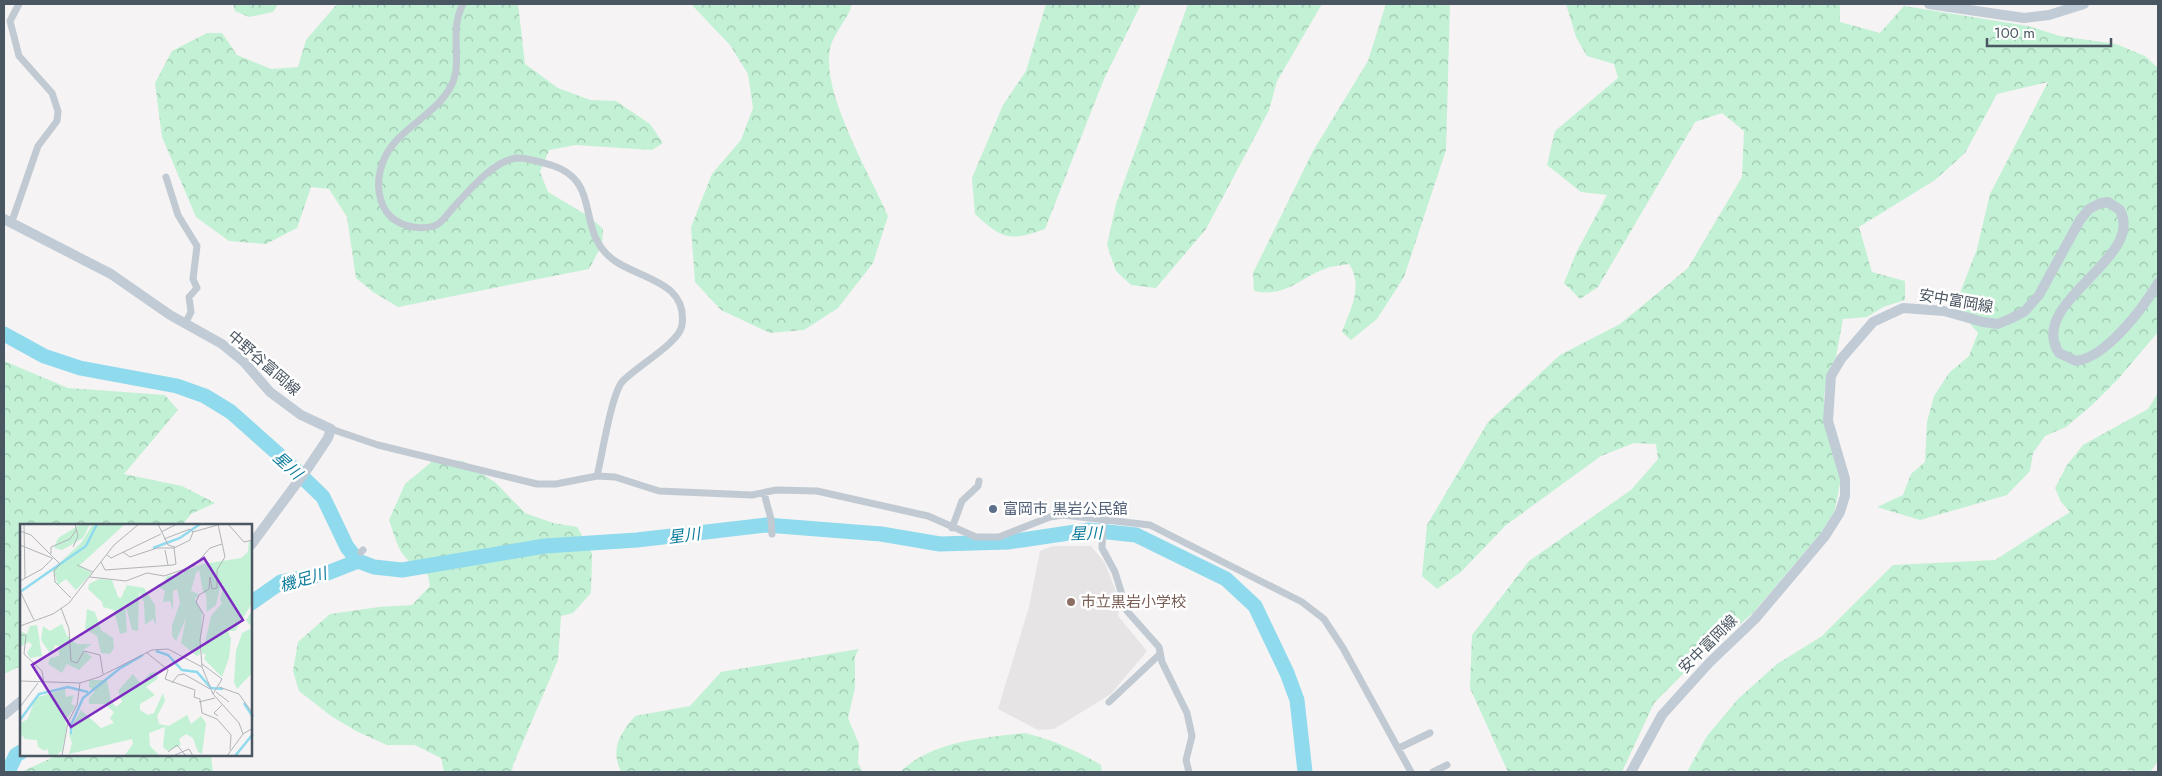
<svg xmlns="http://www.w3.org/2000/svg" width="2162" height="776" font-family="Jost,'Noto Sans JP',sans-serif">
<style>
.education{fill:#e6e4e5}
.forest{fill:url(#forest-crowns)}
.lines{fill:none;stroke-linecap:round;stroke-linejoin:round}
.river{stroke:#90daee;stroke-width:15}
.street{stroke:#c1cad2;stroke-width:7}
.secondary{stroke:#c1cbd6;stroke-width:10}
.service-dot{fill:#5c6f8a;stroke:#fff;stroke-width:2}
.education-dot{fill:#8d6e63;stroke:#fff;stroke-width:2}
.labels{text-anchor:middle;stroke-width:5;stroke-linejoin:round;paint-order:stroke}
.street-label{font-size:15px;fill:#4a5661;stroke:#fff}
.service-label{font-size:15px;fill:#4e5e75;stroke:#fff;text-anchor:start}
.education-label{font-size:15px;fill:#785e54;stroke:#fff;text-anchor:start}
.water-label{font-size:16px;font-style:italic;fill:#0c7c9b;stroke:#fff}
.inset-river{fill:none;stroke:#90daee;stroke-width:2.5}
.inset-road{fill:none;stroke:#b1b4b9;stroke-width:1}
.view{fill:#7b2cbf;fill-opacity:0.15;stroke:#7b2cbf;stroke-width:2.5}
.inset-edge{fill:none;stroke:#4a5661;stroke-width:2.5}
</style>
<defs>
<pattern id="forest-crowns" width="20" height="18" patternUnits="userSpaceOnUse" patternTransform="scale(1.25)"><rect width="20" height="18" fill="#c3f1d5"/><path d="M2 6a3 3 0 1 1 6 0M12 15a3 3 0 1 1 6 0" fill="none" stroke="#a0c6b0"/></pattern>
</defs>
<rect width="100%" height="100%" fill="#f5f3f3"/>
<path class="education" d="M1053,546H1091L1105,563L1120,602L1118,616L1147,651L1111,694L1054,729L1038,730L998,709L1029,607L1040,551Z"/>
<path class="forest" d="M233,4H278L273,12L249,17L235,11Z
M337,4H518L525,64L558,88L590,100L616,101L650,124L663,143L652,150L576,145L549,150L540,172L548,192L590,217L603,229L602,245L589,269L398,307L373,292L356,278L347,217L329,189L311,187L297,228L266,244L229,241L196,217L162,137L155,83L172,51L207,33H222L237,55L271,69L298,67L306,40Z
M691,4H852C848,19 836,30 831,45C818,88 870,174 888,216L873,263L838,308L804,330L770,333L721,310L695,282L691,227L712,174L741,140L753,108L748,74L730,45Z
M1046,4H1141L1104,79L1045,229C1009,242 1002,239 975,214L972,178L1003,105L1026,71Z
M1188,4H1322L1277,81L1269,110L1206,229L1156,288L1131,285L1116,271L1107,245L1116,204Z
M1386,4H1450L1446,150L1404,277L1377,319L1351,340L1342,332C1350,309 1364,287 1349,264C1343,265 1336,266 1330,267C1301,276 1288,298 1254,291L1253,273L1313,151L1368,61Z
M1566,4H1840V22L1880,33L1904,6L2028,26L2060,36L2116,44L2145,56L2158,68V332L2119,378L2092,405L2066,427L2045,436L2033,453L2030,471L2007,495L1920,520L1877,507L1903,495L1911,474L1925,462L1927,422L1934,396L1949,373L1969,356L1978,333L1955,306L1977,249L1990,194L2048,82L1997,94L1965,153L1935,180L1859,227L1872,272L1905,281V300L1883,307L1867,317L1843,319L1836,357L1827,375L1824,396V423L1841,478L1835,510L1821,533L1752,614L1695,662L1654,703L1622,772H1508L1470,688L1472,635L1529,561L1631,490L1658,459L1656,444L1634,443L1601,456L1506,525L1461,572L1437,589L1422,576L1427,525L1488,422L1560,355L1620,324L1688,268L1742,177L1744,131L1722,113L1695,122L1598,287L1580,299L1564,283L1577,251L1607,195L1581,192L1547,165L1555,131L1618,78L1614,64L1587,56L1576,37Z
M4,361L68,388L165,395L178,410L124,474L182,486L215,503L191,514L182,525H21V666L4,674Z
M2158,393V761L2150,772L2123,770L2119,772H1687L1707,736L1738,699L1777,664L1822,636L1893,565L1995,560L2070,512L2061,502L2055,488L2067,465L2083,445L2148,409Z
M435,459L463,461L496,483L525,513L553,523L577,527L592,553L591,593L573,613L561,616L558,660L513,765L512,772H444L441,758L415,745H387L356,731L331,716L299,691L293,671L298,642L330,614L379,607L412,605L430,586L428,575C399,556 400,552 389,520L405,484Z
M859,649L855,656V688L848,718L859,744L858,763L863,772H621C610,748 620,734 635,716L690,706L721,672Z
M1025,733C1053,740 1076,750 1101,765L1102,772H900C932,741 983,738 1025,733Z
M58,755H211L213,772H21Z"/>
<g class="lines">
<path class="river" d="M4,334L44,356L80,368L177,386L205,396L231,412L286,461L323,497L347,547L358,561L374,567L402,570L545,546L637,540L766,525L881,534L940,544L1008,542L1089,530L1136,535L1226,579L1255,606L1287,673L1297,700L1305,772
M251,603L281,582L325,574L358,561
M8,772L16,755L21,752"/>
<path class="street" d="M463,4C448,32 464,62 451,86C436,115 399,128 385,157C372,186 378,221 413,227C420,228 427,228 434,226C441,224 447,215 452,209C467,193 494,159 518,158C528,158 540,162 551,165C605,182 573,232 615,261C641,279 688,282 682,325C680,343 635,367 622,382C611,396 602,456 597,476
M166,177L178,215L197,246L193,279L197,288L189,297L191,312L185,324
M11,224L38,146L57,121L58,111L52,93L19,56L10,21L19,4
M331,429L378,445L537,484H556L597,476L615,477L659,491L752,495L776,490L817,491L928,516L976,537H999L1050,517L1063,515L1150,525L1302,602L1324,619L1343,648L1411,772
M764,493L771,519L772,534
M1103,520L1102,548L1115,572L1127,611L1159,647L1162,662L1187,713L1192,736L1186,760L1189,772
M952,528L962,501L978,486L979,481
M361,552L363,550
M1109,702L1160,654
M1399,748L1430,733
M1433,772L1447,765"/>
<path class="secondary" d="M1929,4L2024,18L2049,15L2084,4
M4,219L111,274L170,315L222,344L244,362L270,392L301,415L331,429L328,438L308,468L251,545
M4,715L21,701
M1631,772L1662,715L1709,663L1755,619L1825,536L1840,512L1845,496V479L1828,421L1831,376L1841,359L1873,322L1903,308L1944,311L1983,322L1998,324L2012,318L2025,311L2039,295L2080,220L2089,209L2101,203L2108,202L2120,210C2146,259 2026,302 2059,353L2076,361C2107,357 2143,308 2158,283"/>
</g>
<circle class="service-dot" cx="993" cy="509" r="5"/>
<circle class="education-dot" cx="1071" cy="602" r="5"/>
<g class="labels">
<g class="street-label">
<text transform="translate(1956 301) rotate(10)" y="5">安中富岡線</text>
<text transform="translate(264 363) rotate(41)" y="5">中野谷富岡線</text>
<text transform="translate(1708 644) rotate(-45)" y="5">安中富岡線</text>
</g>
<g class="service-label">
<text x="1003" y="514">富岡市 黒岩公民舘</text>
</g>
<g class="education-label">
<text x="1081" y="607">市立黒岩小学校</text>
</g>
<g class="water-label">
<text transform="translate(288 465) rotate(42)" y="6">星川</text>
<text transform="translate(1086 533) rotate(-2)" y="6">星川</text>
<text transform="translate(684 535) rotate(-7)" y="6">星川</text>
<text transform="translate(303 579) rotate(-16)" y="6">機足川</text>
</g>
</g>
<g transform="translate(20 524)">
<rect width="232" height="232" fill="#f5f3f3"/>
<path d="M48,35L72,49L56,66L46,55L37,61L39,39Z" fill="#c3f1d5"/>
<path d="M61,0H70L63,14L42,26L34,24L38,14ZM73,0H105L38,61L33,45L61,19ZM232,16L231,81L215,107H208L211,115L209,134L202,153L184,135L186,130H182L181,121L185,119L191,92L202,79L200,76L203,60H201L196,81L187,88L186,70L183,68L179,46L176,49L171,67L179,70L175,75L182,88L180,130L177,132L161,119L166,94L156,117L152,112V101L160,79L157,65L153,67V87L150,77L143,78L145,67L136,61L143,59L147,52L163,50L164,47L183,40L221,34L228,28L229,17ZM79,55L92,56L98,73L101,74L107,61L124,64L135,81L136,101L133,95L125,101L124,78L119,68L118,107L112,106L105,78L107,108L100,110L94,86L83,83L82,78L68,65L69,60ZM67,85L75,88L81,106L93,114L94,124L90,130L81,129L77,112L65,105ZM232,87V149L217,165L214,158L216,127L222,109L232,104L226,96ZM42,100L47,112L57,120H72L63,126L72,133L59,146L47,140L42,149L28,140L30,134L39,132V122L35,121L31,131L21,116L23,102L30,107ZM17,101L22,132L10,134L7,129L12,121L9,118L0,123V107L7,110L10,102ZM138,148L137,155L126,163L135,171L120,180V186L128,191L134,189L143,169L145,177L137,192L139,200L149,202L167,191L171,200L181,192L186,199L182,230L178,228L173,214L166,210L159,215L161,221L148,227L143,223L145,203L129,209L130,222L140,232H104L113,220L112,215L49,230L52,219L49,210H53L52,202L61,186L81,204L94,199L90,194L94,188L85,180H69V174L75,167L69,163V156H87L91,177L96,183L102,178L98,167L113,150L121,160L130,149ZM45,165L46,173L54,171L51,180L56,182L45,197L47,203L42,227L35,232L29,231L27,224L25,227L18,223L17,216L5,215L0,209V199L8,195L15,174Z" fill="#c3f1d5"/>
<path class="inset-river" d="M133,24L160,14L180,0M0,68L66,22L77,0M136,127L148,131L162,146L177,148L191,164L203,165M224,179L233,193M0,196L19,170L48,163L68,168M51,210V201L63,174L99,145L123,131M215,232L233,210"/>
<path class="inset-road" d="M4,0L5,55M138,0L148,21L155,23M198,0L205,33L197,46V64L192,65L190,53L189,65L179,71L176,78L184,91L180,116L182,143L193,170L219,199L223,210M208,0L224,18L233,16M0,7L11,11L40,40L34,47L35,58L51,74M141,8L157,0M144,15L170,5L173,8L201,0M0,21L32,34M53,23L58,12L55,0M145,26L148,41M103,28L110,33L137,24H154L170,16L173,8M31,30V23L50,15L56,6M87,31L91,34L141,10M81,38L85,46L153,41L156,40L154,24M57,41L73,48M70,53L106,57L127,49L144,52L174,42L190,24L202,20M0,57L22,45L33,34M1,69L14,96M41,84L49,105L51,137L57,139L64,127L80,131L83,150M0,102L33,90L49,79L94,21L119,0M0,111H6L4,130L22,147L24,159M126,128L148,146L145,155L175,166L174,173L180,175L182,189L197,195L211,211L210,226M182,140L202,155L193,170M0,157L60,159L57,181L48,198L42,232M60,159L79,153L132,126L148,125L182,143M152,159L158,151L164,150L190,165M199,163L219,170L233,190M196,168L209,178M179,178L195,174M0,183L18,159M198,192L194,189L202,181M148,228L157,221L166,232M155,231L169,225L173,232M207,232L223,210L233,204"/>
<path class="view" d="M184,34L223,96L51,203L12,141Z"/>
<rect width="232" height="232" class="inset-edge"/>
</g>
<rect width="2162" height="776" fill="none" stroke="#4a5661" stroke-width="10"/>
<path d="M1987 38v8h124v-8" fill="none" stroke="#4a5661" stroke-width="2.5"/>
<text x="1994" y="38" font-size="15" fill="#4a5661" stroke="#ffffff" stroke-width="4" paint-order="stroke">100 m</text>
</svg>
